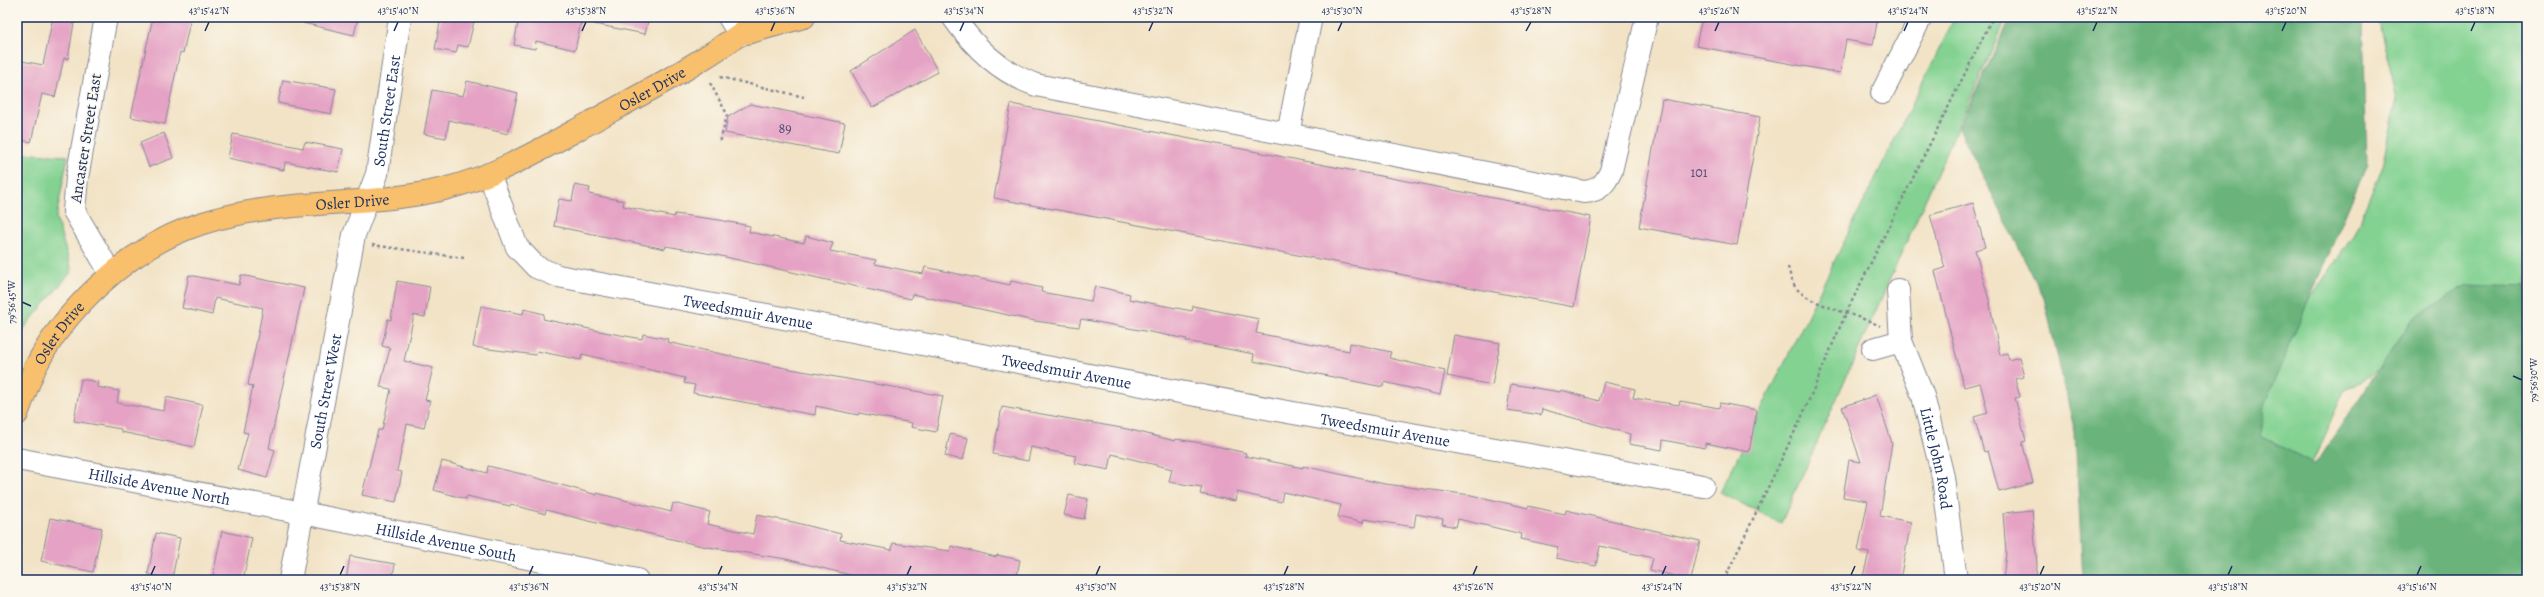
<svg xmlns="http://www.w3.org/2000/svg" width="2544" height="597" font-family="Alegreya,serif">
<style>
.green{fill:#83d292;stroke:#4f8078}
.forest{fill:#6ab47c;stroke:#42726d}
.building{fill:#e5a2c4}
.lines{fill:none;stroke-linecap:round;stroke-linejoin:round}
.minor-casing{stroke:#868992;stroke-width:24}
.major-casing{stroke:#868992;stroke-width:24}
.path{stroke:#868992;stroke-width:2.5;stroke-dasharray:3 3;stroke-linecap:butt}
.minor{stroke:#fff;stroke-width:22}
.major{stroke:#f8bf6c;stroke-width:22}
.ticks{fill:none;stroke:#1b2f5e;stroke-width:1.5}
.labels{text-anchor:middle;stroke-width:3;stroke-linejoin:round;paint-order:stroke}
.number-label{font-size:14px;fill:#4e4c78}
.street-label{font-size:16px;fill:#1b2f5e;stroke:#fbf7ec}
.neatline{fill:none;stroke:#1b2f5e;stroke-width:1.5}
.ticks-label{font-size:10px;text-anchor:middle;fill:#1b2f5e}
</style>
<rect width="100%" height="100%" fill="#fbf7ec"/>
<filter id="ink" filterUnits="userSpaceOnUse"><feTurbulence type="fractalNoise" baseFrequency=".025" numOctaves="2"/><feDisplacementMap in="SourceGraphic" scale="8" xChannelSelector="R" yChannelSelector="G"/><feConvolveMatrix kernelMatrix="1 2 1 2 8 2 1 2 1" color-interpolation-filters="sRGB"/></filter>
<filter id="wash" filterUnits="userSpaceOnUse"><feTurbulence type="fractalNoise" baseFrequency=".012" numOctaves="4" result="noise"/><feDisplacementMap in="SourceGraphic" scale="16" xChannelSelector="R" yChannelSelector="G"/><feGaussianBlur stdDeviation="0.9" result="paint"/><feColorMatrix in="noise" values="0 0 0 0 0 0 0 0 0 0 0 0 0 0 0 0 0 1.4 0 .05"/><feComposite in="paint" operator="in"/></filter>
<g filter="url(#wash)">
<rect width="100%" height="100%" fill="#f2e3c6"/>
<path class="green" d="M1955,17H2007L1781,523L1720,493Z
M2374,17H2527V312L2443,333L2344,391L2263,572L2217,390L2296,319L2353,236L2383,166L2397,98L2380,27Z
M17,153L68,156L56,218L72,271L25,327L17,345Z"/>
<path class="forest" d="M2011,17H2363L2367,164L2264,405L2261,436L2315,464L2412,320L2466,285L2527,287V580H2083L2075,432L2044,298L1959,128Z"/>
<g id="blocks">
<path class="building" d="M53,17H75L68,59L64,58L55,97L42,94L31,142L17,139V85L22,61L43,65Z
M153,17H191L183,53L180,52L165,124L131,117Z
M304,17H358L354,35L303,23Z
M441,17H475L468,47L458,45L456,53L435,49Z
M519,17H582L575,50L536,41L535,49L514,45Z
M595,17H649L645,34L594,24Z
M1702,17H1878L1873,45L1846,40L1840,73L1696,46Z
M915,30L938,72L872,108L851,71Z
M283,80L336,89L331,114L278,103Z
M467,81L518,93L508,134L449,120L446,138L424,134L432,90L463,96Z
M1662,99L1760,117L1737,245L1639,227Z
M750,104L845,123L839,154L725,133L728,117Z
M1011,104L1591,217L1574,307L994,198Z
M164,133L173,158L149,167L140,143Z
M233,134L303,148L305,142L343,149L338,172L285,162L284,170L228,158Z
M575,185L590,188L589,194L624,201L623,206L674,217L675,214L719,220L750,226L749,232L804,243L806,236L833,243L830,251L876,260L875,264L923,274L925,267L1010,285L1011,281L1042,288L1041,292L1091,301L1095,286L1130,294L1129,299L1192,311L1193,306L1259,319L1256,333L1349,351L1350,343L1391,352L1389,358L1445,371L1440,395L1384,382L1383,387L1253,361L1254,354L1186,341L1187,339L1081,319L1079,327L1035,321L912,294L911,299L712,254L666,246L665,249L554,226L559,199L572,201Z
M1973,203L1985,247L1975,250L1989,300L2000,355L2007,353L2009,360L2019,357L2024,377L2015,379L2020,397L2015,398L2026,441L2022,442L2033,483L1999,492L1988,451L1984,452L1974,417L1988,413L1980,383L1964,387L1935,271L1945,268L1930,215Z
M189,275L239,285L241,275L304,288L269,448L275,450L267,478L238,470L248,433L243,432L253,386L248,385L263,308L215,298L212,315L182,308Z
M397,281L430,287L425,317L414,315L404,361L433,368L425,400L430,401L424,428L407,424L397,471L402,472L396,502L362,495L378,430H382L391,389L380,387L390,348L382,346L388,319L391,320Z
M481,306L523,314L524,309L544,314L543,319L599,331L642,339L643,334L668,339L667,342L785,368L943,396L936,432L911,427L912,423L859,413L858,415L816,406L815,415L693,393L695,385L684,383L685,378L582,354L581,360L537,351L536,355L473,347Z
M1454,335L1500,343L1492,385L1447,376Z
M81,379L98,382L97,387L119,391L117,403L164,411L166,397L203,405L194,447L121,432V429L74,421Z
M1604,382L1635,389L1633,398L1679,405L1680,401L1719,408L1720,403L1757,410L1749,452L1705,443V448L1663,440L1662,450L1629,444L1630,434L1542,409L1541,415L1507,410L1511,384L1560,392L1561,390L1599,401Z
M1876,395L1892,443L1880,516L1911,522L1900,580H1862L1869,553L1858,551L1868,501L1843,497L1849,460L1861,462L1842,407Z
M1002,407L1127,429L1175,441L1176,439L1207,444L1246,453L1245,456L1303,468V466L1385,484L1471,495L1528,508V506L1565,514L1566,510L1700,541L1691,580L1650,570L1653,558L1600,546L1596,566L1556,558L1558,547L1521,539L1522,534L1458,519L1456,527L1442,524L1443,519L1416,514L1414,527L1364,519L1363,523L1338,517L1341,505L1283,492L1281,502L1237,492L1235,501L1200,494L1202,487L1169,482L1172,469L1112,454L1109,470L1075,463L1076,456L1031,447L1028,461L993,454Z
M950,434L968,438L963,460L945,456Z
M442,461L487,473L488,466L526,475L597,495V493L671,512L673,503L710,512L707,524L753,534L757,515L793,522L841,534L840,540L892,550L893,543L950,551L951,546L996,557L997,555L1020,560L1016,580H870L786,559L702,546L616,526V528L546,510L545,514L511,504L510,506L467,496L466,499L434,490Z
M1069,495L1088,499L1084,519L1064,515Z
M2032,510L2037,565L2036,580H2003L2006,553L2003,513Z
M50,518L102,528L93,572L41,561Z
M222,531L252,538L243,580H212Z
M156,533L180,538L172,579L148,574Z
M350,556L395,564L392,580H346Z"/>
</g>
</g>
<g filter="url(#ink)">
<use href="#blocks" fill-opacity="0" stroke="#868992" stroke-width="1"/>
<g class="lines">
<g class="minor-casing">
<g id="minor">
<path d="M106,17L77,178L74,211L111,274"/>
<path d="M729,17L740,35"/>
<path d="M953,17C975,48 1000,72 1036,85L1584,192C1599,191 1605,184 1611,171L1647,17"/>
<path d="M1882,93L1921,17"/>
<path d="M1288,134L1311,17"/>
<path id="s1" d="M489,174L517,247L536,267L558,276L1282,411L1703,486"/>
<path id="s2" d="M1898,290L1901,341L1923,396L1943,477L1956,580"/>
<path d="M1873,349L1901,341"/>
<path id="s3" d="M17,459L303,513L637,580"/>
<path id="s4" d="M290,580L354,235L377,174L400,17"/>
</g>
</g>
<g class="major-casing">
<g id="major">
<path d="M747,33L804,17"/>
<path id="s5" d="M17,414C23,399 28,383 35,368C64,310 125,253 186,229C219,216 259,209 294,206C344,201 394,201 444,189C497,176 545,147 593,121C651,89 711,58 763,17"/>
</g>
</g>
<path class="path" d="M720,77L804,97
M710,83L727,114L720,143
M372,245L464,258
M1788,267C1790,274 1792,284 1797,289C1814,307 1857,314 1880,326
M1724,580L1803,414L1846,313L1993,17"/>
<use href="#minor" class="minor"/>
<use href="#major" class="major"/>
</g>
</g>
<path class="ticks" d="M205,31L209,22M394,31L398,22M582,31L586,22M771,31L775,22M960,31L964,22M1149,31L1153,22M1338,31L1342,22M1526,31L1531,22M1715,31L1719,22M1904,31L1908,22M2093,31L2097,22M2282,31L2286,22M2471,31L2475,22M22,302L31,306M2513,376L2522,380M151,575L155,566M340,575L344,566M529,575L533,566M718,575L722,566M907,575L911,566M1096,575L1100,566M1284,575L1288,566M1473,575L1477,566M1662,575L1666,566M1851,575L1855,566M2040,575L2044,566M2228,575L2232,566M2417,575L2421,566"/>
<g class="labels">
<g class="number-label">
<text x="785" y="133">89</text>
<text x="1699" y="177">101</text>
</g>
<g class="street-label">
<text dy="6" stroke="none"><textPath href="#s5" startOffset="752">Osler Drive</textPath></text>
<text dy="6" stroke="none"><textPath href="#s4" startOffset="480">South Street East</textPath></text>
<text transform="translate(85 138) rotate(-81)" y="6">Ancaster Street East</text>
<text dy="6" stroke="none"><textPath href="#s5" startOffset="428">Osler Drive</textPath></text>
<text dy="6" stroke="none"><textPath href="#s1" startOffset="323">Tweedsmuir Avenue</textPath></text>
<text dy="6" stroke="none"><textPath href="#s5" startOffset="92">Osler Drive</textPath></text>
<text dy="6" stroke="none"><textPath href="#s1" startOffset="647">Tweedsmuir Avenue</textPath></text>
<text dy="6" stroke="none"><textPath href="#s4" startOffset="192">South Street West</textPath></text>
<text dy="6" stroke="none"><textPath href="#s1" startOffset="971">Tweedsmuir Avenue</textPath></text>
<text dy="6" stroke="none"><textPath href="#s2" startOffset="174">Little John Road</textPath></text>
<text dy="6" stroke="none"><textPath href="#s3" startOffset="145">Hillside Avenue North</textPath></text>
<text dy="6" stroke="none"><textPath href="#s3" startOffset="437">Hillside Avenue South</textPath></text>
</g>
</g>
<rect width="2544" height="597" fill="none" stroke="#fbf7ec" stroke-width="44"/>
<rect x="22" y="22" width="2500" height="553" class="neatline"/>
<g class="ticks-label">
<text x="209" y="14">43°15'42"N</text>
<text x="398" y="14">43°15'40"N</text>
<text x="586" y="14">43°15'38"N</text>
<text x="775" y="14">43°15'36"N</text>
<text x="964" y="14">43°15'34"N</text>
<text x="1153" y="14">43°15'32"N</text>
<text x="1342" y="14">43°15'30"N</text>
<text x="1531" y="14">43°15'28"N</text>
<text x="1719" y="14">43°15'26"N</text>
<text x="1908" y="14">43°15'24"N</text>
<text x="2097" y="14">43°15'22"N</text>
<text x="2286" y="14">43°15'20"N</text>
<text x="2475" y="14">43°15'18"N</text>
<text transform="translate(11 302) rotate(-90)" y="4">79°56'45"W</text>
<text transform="translate(2533 380) rotate(-90)" y="4">79°56'30"W</text>
<text x="151" y="590">43°15'40"N</text>
<text x="340" y="590">43°15'38"N</text>
<text x="529" y="590">43°15'36"N</text>
<text x="718" y="590">43°15'34"N</text>
<text x="907" y="590">43°15'32"N</text>
<text x="1096" y="590">43°15'30"N</text>
<text x="1284" y="590">43°15'28"N</text>
<text x="1473" y="590">43°15'26"N</text>
<text x="1662" y="590">43°15'24"N</text>
<text x="1851" y="590">43°15'22"N</text>
<text x="2040" y="590">43°15'20"N</text>
<text x="2228" y="590">43°15'18"N</text>
<text x="2417" y="590">43°15'16"N</text>
</g>
</svg>
